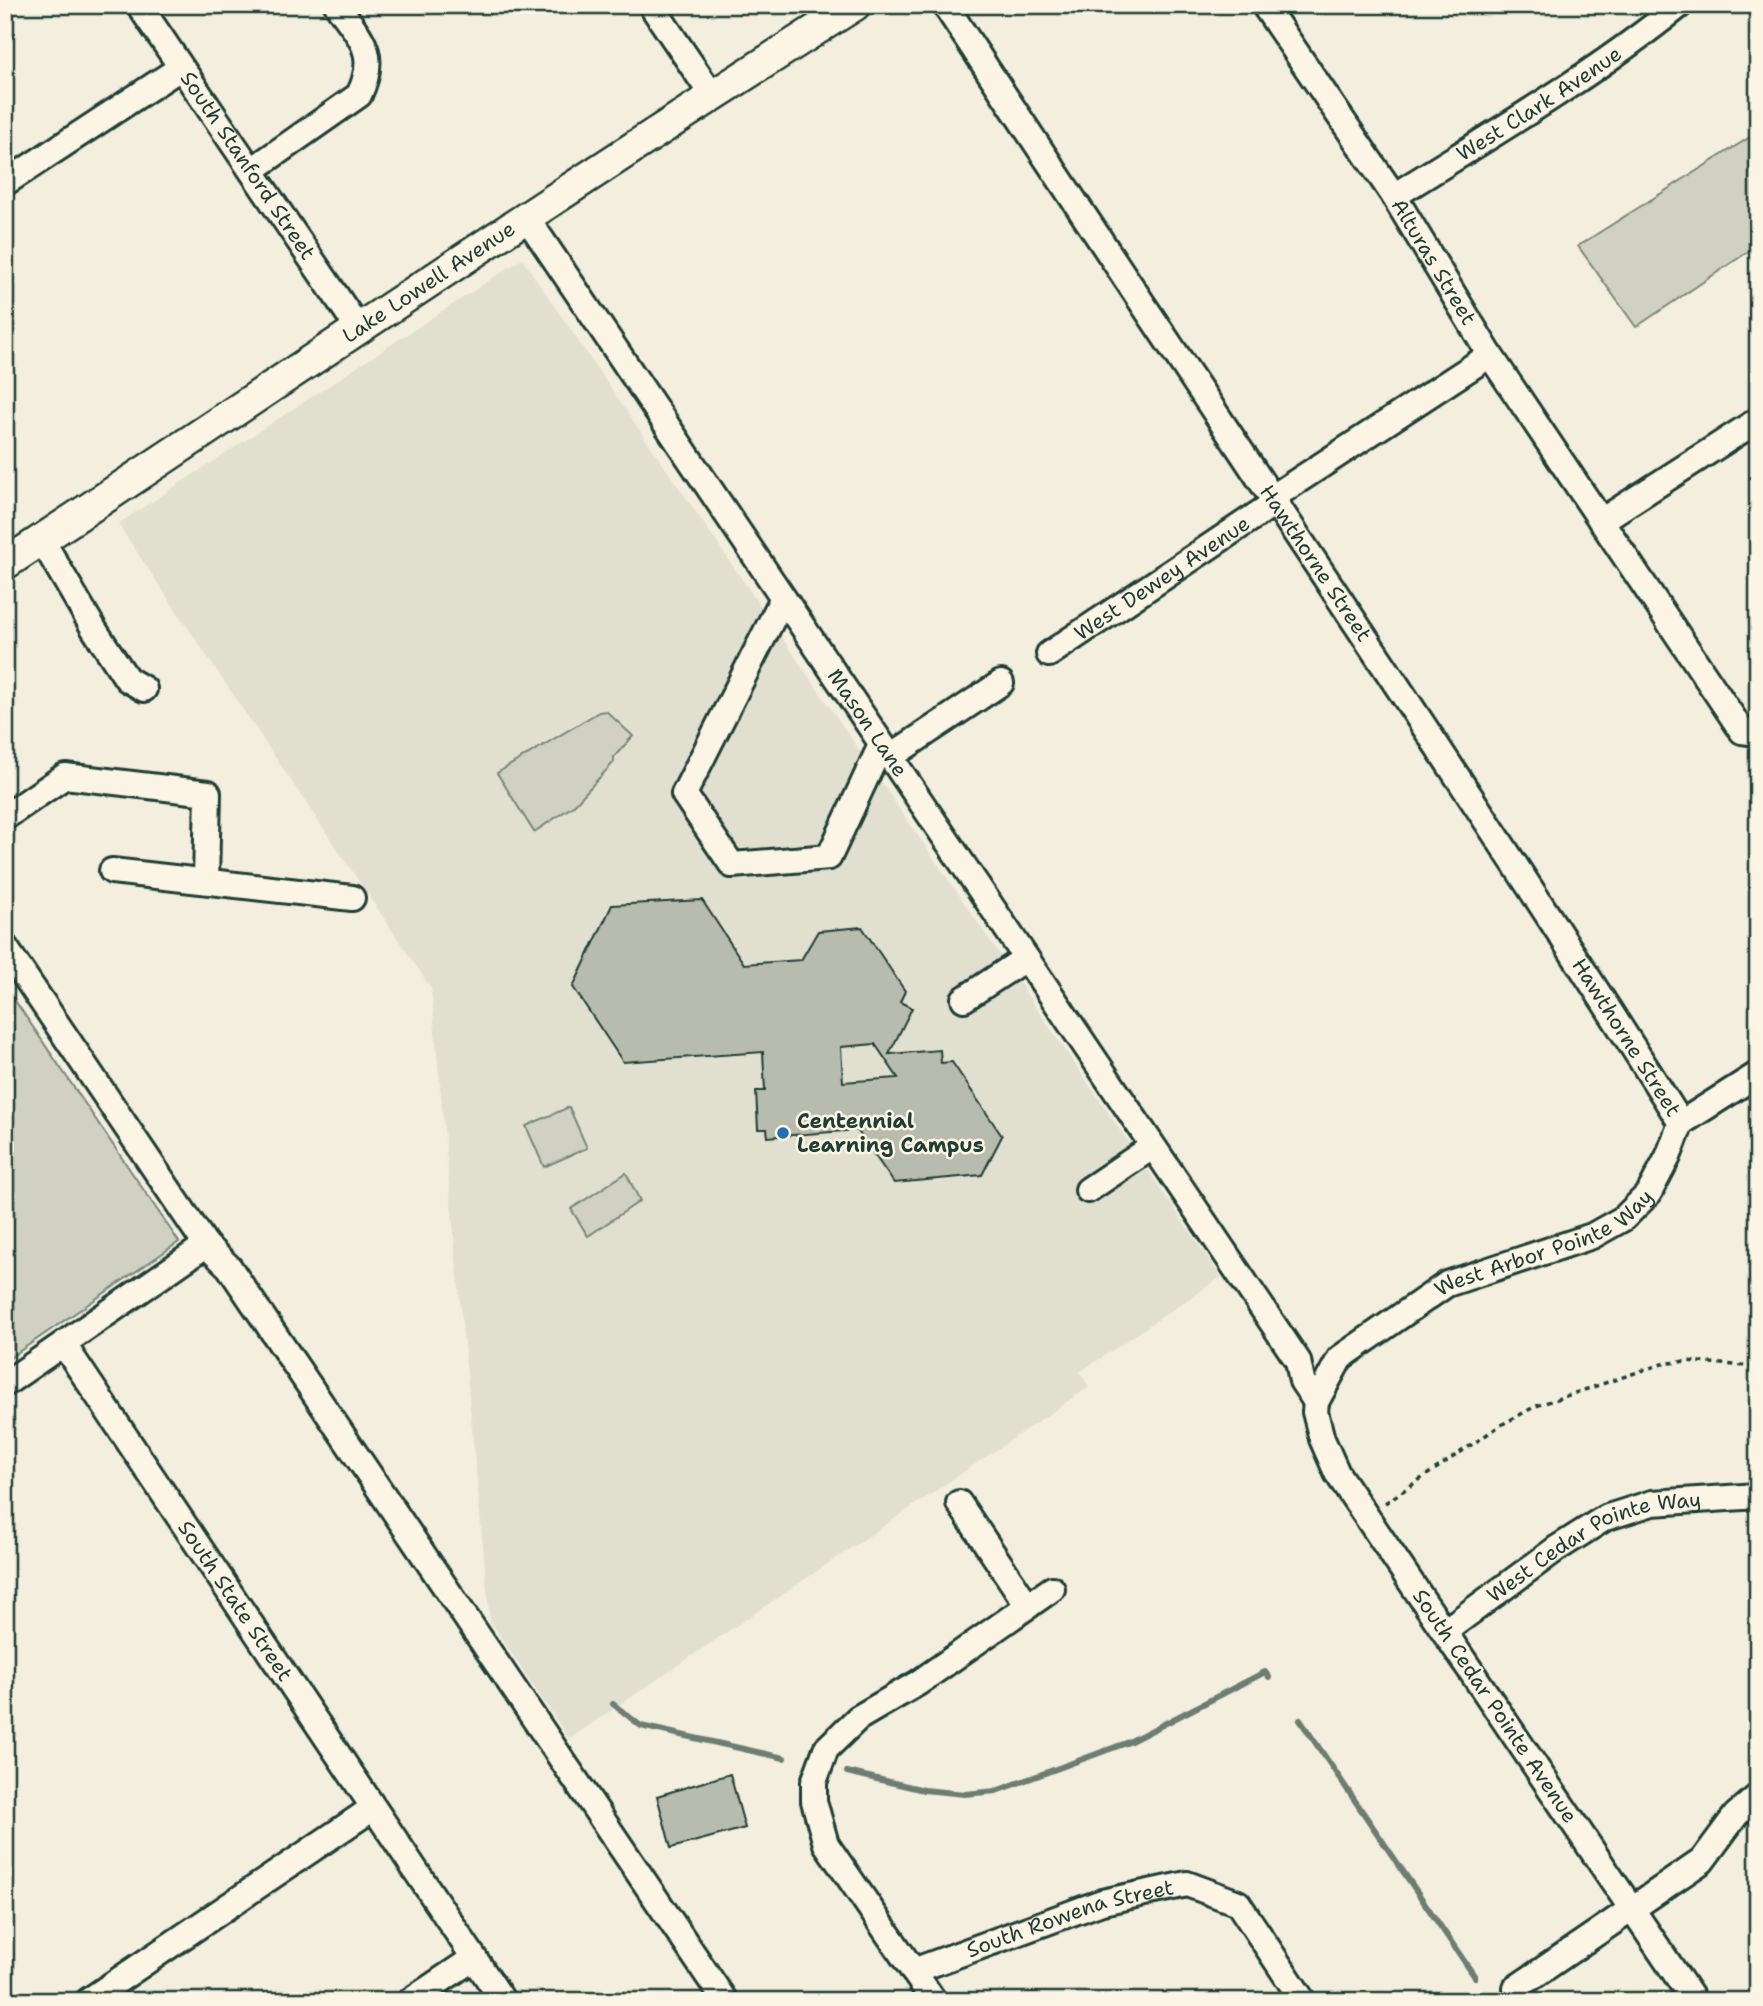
<svg xmlns="http://www.w3.org/2000/svg" width="1763" height="2006" font-family="'Shantell Sans',sans-serif">
<style>
.built{fill:#e1dfd0}
.green{fill:#d0d1c2;stroke:#78877b;stroke-width:2}
.lines{fill:none;stroke-linecap:round;stroke-linejoin:round}
.stream{stroke:#6c7d72;stroke-width:6}
.building{fill:#b8bcae;stroke:#1f3d34;stroke-width:2;fill-rule:evenodd}
.minor-casing{stroke:#1f3d34;stroke-width:30}
.major-casing{stroke:#1f3d34;stroke-width:35}
.path{stroke:#1f3d34;stroke-width:3.5;stroke-dasharray:5 5;stroke-linecap:butt}
.minor{stroke:#fcf5e5;stroke-width:24}
.major{stroke:#fcf5e5;stroke-width:30}
.poi-dot{fill:#1f6fb2;stroke:#fcf5e5;stroke-width:2.5}
.labels{text-anchor:middle;stroke-width:5;stroke-linejoin:round;paint-order:stroke}
.street-label{font-size:21px;fill:#1f3d34;stroke:#fcf5e5}
.poi-label{font-size:21px;font-weight:bold;fill:#1f3d34;stroke:#fcf5e5;text-anchor:start}
</style>
<rect width="100%" height="100%" fill="#f3eede"/>
<filter id="ink" filterUnits="userSpaceOnUse"><feTurbulence type="fractalNoise" baseFrequency=".0143" numOctaves="2"/><feDisplacementMap in="SourceGraphic" scale="14" xChannelSelector="R" yChannelSelector="G"/><feConvolveMatrix kernelMatrix="1 2 1 2 8 2 1 2 1" color-interpolation-filters="sRGB"/></filter>
<g filter="url(#ink)">
<path class="built" d="M522,259L1221,1277L1080,1372L1089,1387L569,1739L490,1621L431,988L118,524Z"/>
<path class="green" d="M1758,132V245L1636,327L1578,246Z
M606,711L633,736L614,757V762L573,806L534,832L497,773L599,712Z
M5,986L179,1242L5,1361Z
M569,1107L587,1148L544,1167L526,1126Z
M626,1173L640,1201L588,1236L571,1209Z"/>
<g class="lines">
<path class="stream" d="M613,1704L641,1726L784,1758
M1300,1720L1475,1977
M847,1772L924,1790L965,1794L996,1791L1129,1742L1265,1672L1269,1677"/>
</g>
<path class="building" d="M702,900L744,964L801,960L818,931L862,927L905,991L900,1002L912,1008L889,1054L940,1050L941,1063L952,1062L1002,1136L982,1175L894,1183L857,1130L768,1137L767,1129H758L756,1091H765L763,1052L623,1062L573,987L612,905ZM875,1044L898,1078L843,1082L841,1047Z
M730,1774L745,1828L671,1848L657,1796Z"/>
<g class="lines">
<g class="minor-casing">
<g id="minor">
<path id="s1" d="M139,5L358,328"/>
<path d="M651,5L712,95"/>
<path id="s2" d="M945,5C1189,378 1443,746 1681,1123"/>
<path id="s3" d="M1264,5L1394,196L1490,355L1742,731L1758,733"/>
<path d="M252,170L359,95C379,53 361,39 337,5"/>
<path d="M5,183L180,68"/>
<path id="s4" d="M1394,196C1491,135 1591,77 1680,5"/>
<path id="s5" d="M527,218L1298,1361L1302,1381L1316,1402"/>
<path d="M1273,497L1490,355"/>
<path d="M1601,521L1758,420"/>
<path d="M42,540L94,629L127,679L144,689"/>
<path d="M783,598L684,794L732,865L829,857L881,745"/>
<path id="s6" d="M1049,654L1276,502"/>
<path d="M890,757L1001,683"/>
<path d="M5,817L65,776L208,793L206,880"/>
<path d="M112,871L352,898"/>
<path d="M5,947L206,1245L5,1384"/>
<path d="M964,999L1026,958"/>
<path d="M1088,1190L1152,1147"/>
<path d="M206,1245L229,1267L725,2001"/>
<path id="s7" d="M64,1345L503,2001"/>
<path d="M959,1503L1028,1606"/>
<path id="s8" d="M1445,1631L1556,1549L1605,1518L1652,1503L1758,1496"/>
<path id="s9" d="M913,1971L1102,1902L1187,1884L1238,1903L1303,2001"/>
<path d="M1516,1988L1702,1861L1736,1815L1758,1796"/>
<path d="M88,2001L373,1808"/>
<path d="M410,2001L474,1958"/>
<path d="M934,2001L826,1844L814,1801V1782L826,1749L858,1718L918,1683L1052,1589"/>
<path id="s10" d="M1694,2001L1337,1473L1322,1439L1315,1412L1316,1402L1340,1358L1447,1284L1592,1236L1624,1218L1649,1193L1668,1157L1681,1123L1758,1074"/>
</g>
</g>
<g class="major-casing">
<g id="major">
<path id="s11" d="M5,564C288,377 568,186 855,5"/>
</g>
</g>
<path class="path" d="M1385,1503L1501,1425L1536,1406L1662,1364L1686,1361L1758,1367"/>
<use href="#minor" class="minor"/>
<use href="#major" class="major"/>
</g>
</g>
<circle class="poi-dot" cx="783" cy="1133" r="7"/>
<g class="labels">
<g class="street-label">
<text dy="7" stroke="none"><textPath href="#s4" startOffset="172">West Clark Avenue</textPath></text>
<text dy="7" stroke="none"><textPath href="#s1" startOffset="194">South Stanford Street</textPath></text>
<text dy="7" stroke="none"><textPath href="#s3" startOffset="308">Alturas Street</textPath></text>
<text dy="7" stroke="none"><textPath href="#s11" startOffset="509">Lake Lowell Avenue</textPath></text>
<text dy="7" stroke="none"><textPath href="#s2" startOffset="670">Hawthorne Street</textPath></text>
<text dy="7" stroke="none"><textPath href="#s6" startOffset="136">West Dewey Avenue</textPath></text>
<text dy="7" stroke="none"><textPath href="#s5" startOffset="609">Mason Lane</textPath></text>
<text dy="7" stroke="none"><textPath href="#s2" startOffset="1237">Hawthorne Street</textPath></text>
<text dy="7" stroke="none"><textPath href="#s10" startOffset="999">West Arbor Pointe Way</textPath></text>
<text dy="7" stroke="none"><textPath href="#s8" startOffset="175">West Cedar Pointe Way</textPath></text>
<text dy="7" stroke="none"><textPath href="#s7" startOffset="308">South State Street</textPath></text>
<text transform="translate(1495 1706) rotate(56)" y="7">South Cedar Pointe Avenue</text>
<text dy="7" stroke="none"><textPath href="#s9" startOffset="166">South Rowena Street</textPath></text>
</g>
<g class="poi-label">
<text x="797" y="1128">Centennial<tspan x="797" dy="24">Learning Campus</tspan></text>
</g>
</g>
<rect width="1763" height="2006" fill="none" stroke="#fcf5e5" stroke-width="28"/>
<rect x="14" y="14" width="1735" height="1978" fill="none" stroke="#1f3d34" stroke-width="2.5" filter="url(#ink)"/>
</svg>
